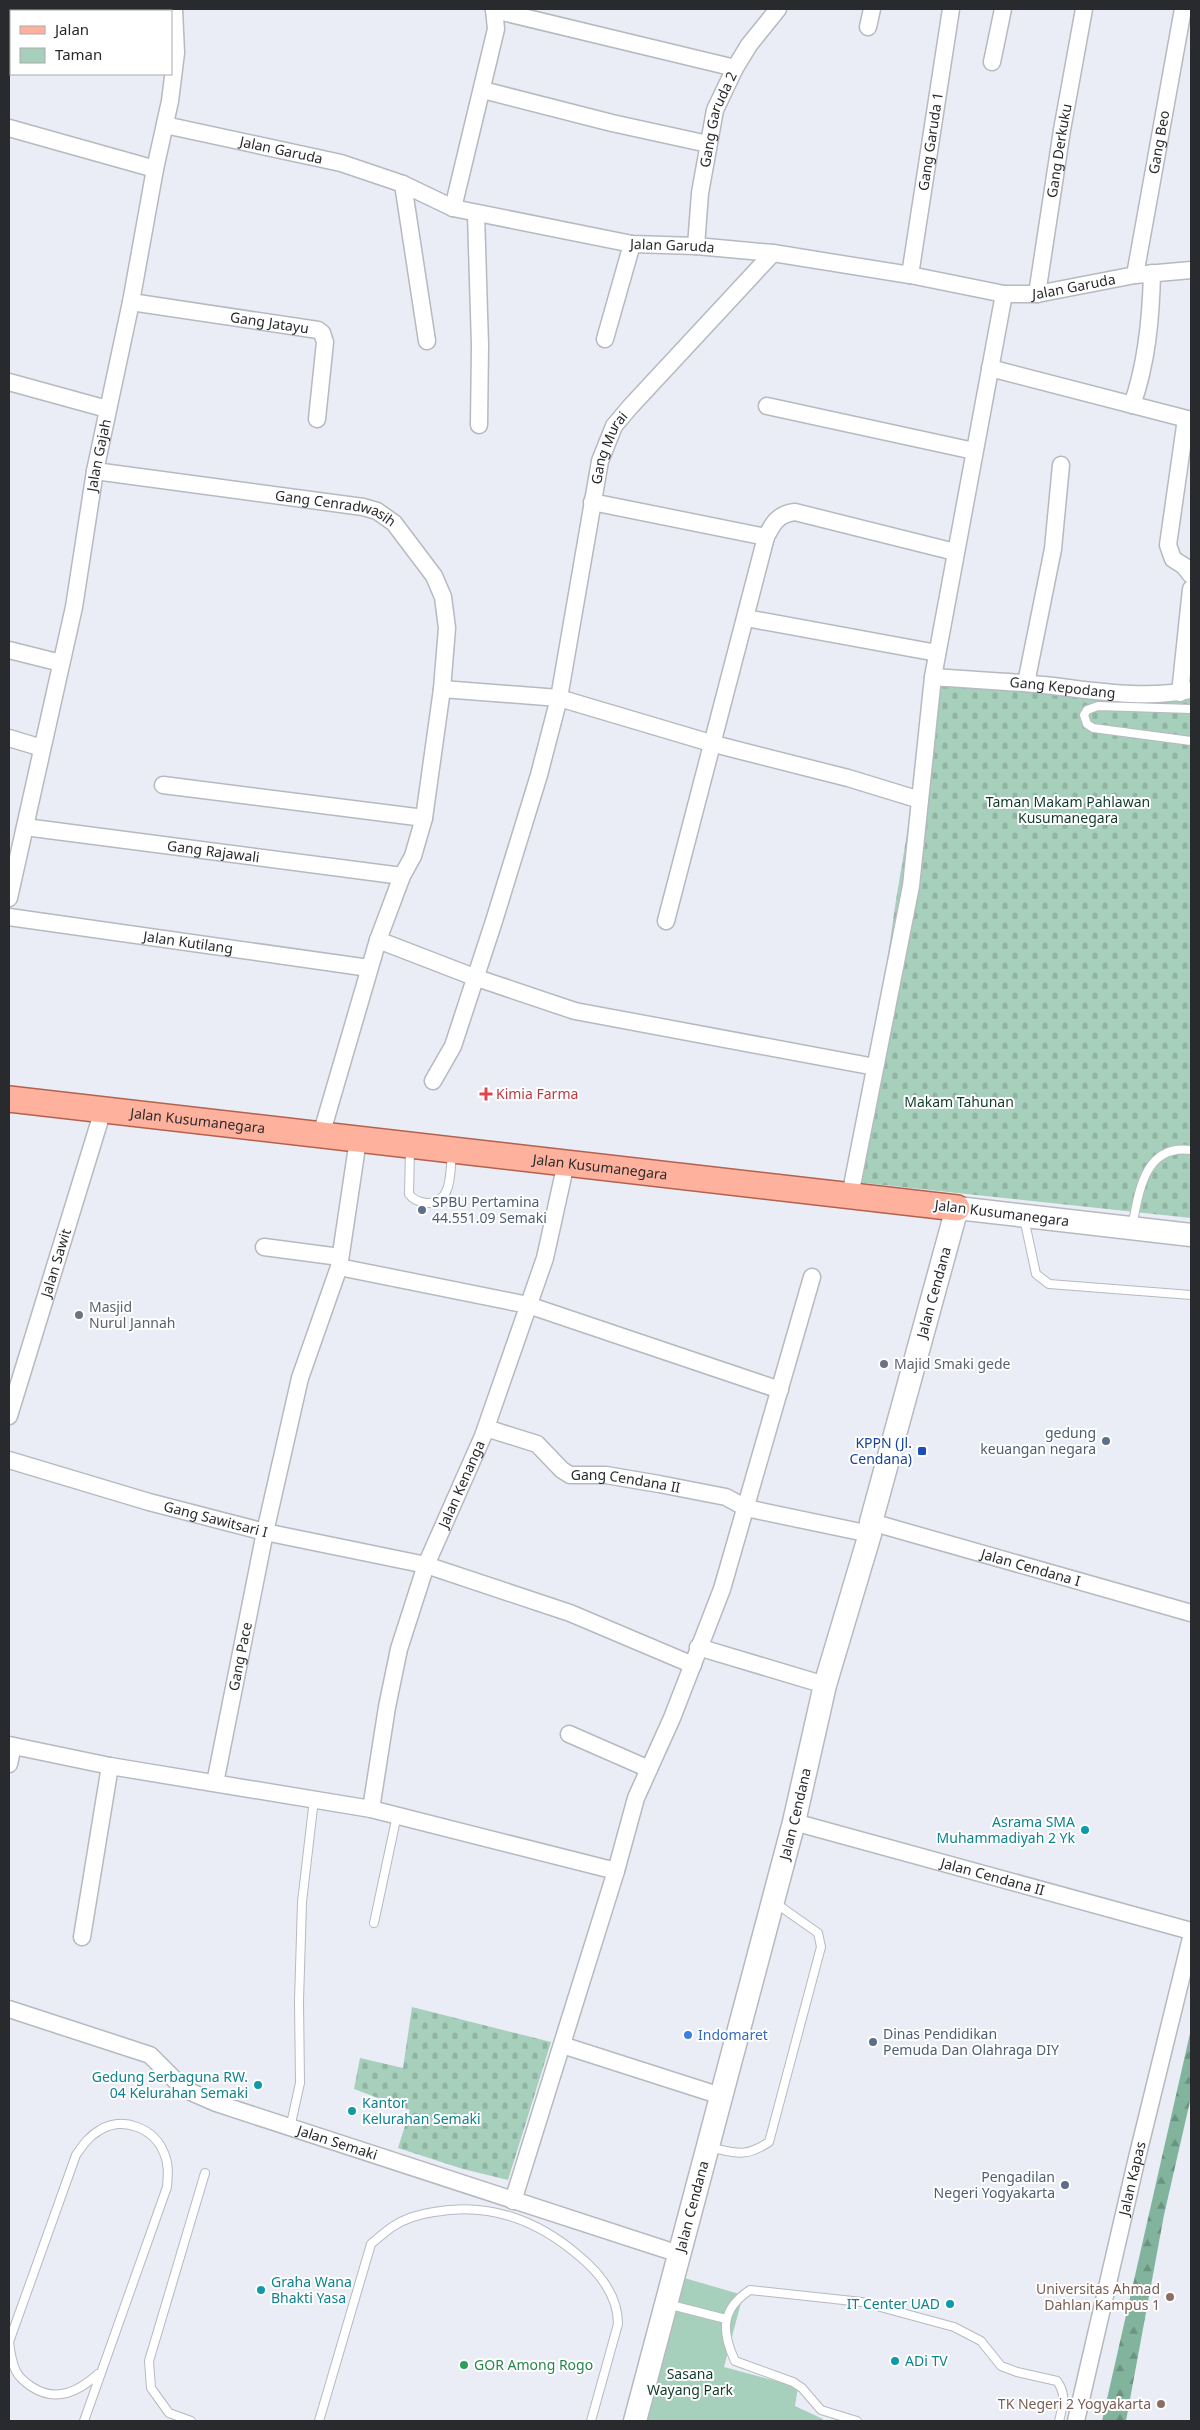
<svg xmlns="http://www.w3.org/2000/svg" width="1200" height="2430" font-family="'Noto Sans',sans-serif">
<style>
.forest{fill:url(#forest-firs)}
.cemetery{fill:url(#cemetery-stones)}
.green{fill:#a7d0bc}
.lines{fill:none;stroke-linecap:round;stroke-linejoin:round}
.service-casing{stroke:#b6b9c0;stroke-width:10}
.minor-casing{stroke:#b6b9c0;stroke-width:19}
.secondary-casing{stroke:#b6b9c0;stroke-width:25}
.primary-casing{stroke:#b3614d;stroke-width:28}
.service{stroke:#fff;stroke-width:8}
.minor{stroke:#fff;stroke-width:16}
.secondary{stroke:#fff;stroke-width:22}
.primary{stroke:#feb29e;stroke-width:25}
.health-dot{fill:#e0444e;stroke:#fff;stroke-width:2}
.service-dot{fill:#5c6f8a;stroke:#fff;stroke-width:2}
.worship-dot{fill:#6b7280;stroke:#fff;stroke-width:2}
.transit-dot{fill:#1a4fb4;stroke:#fff;stroke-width:2}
.culture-dot{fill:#0f9aa8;stroke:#fff;stroke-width:2}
.shop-dot{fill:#3f7fe0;stroke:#fff;stroke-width:2}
.education-dot{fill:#8d6e63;stroke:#fff;stroke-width:2}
.leisure-dot{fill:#2e9e5b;stroke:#fff;stroke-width:2}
.labels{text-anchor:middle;stroke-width:4;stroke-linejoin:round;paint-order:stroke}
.street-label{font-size:14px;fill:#292a2d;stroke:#fff}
.park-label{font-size:14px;fill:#103b2a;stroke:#fff}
.health-label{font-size:14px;fill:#be3a42;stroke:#fff;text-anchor:start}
.service-label{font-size:14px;fill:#4e5e75;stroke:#fff;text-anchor:start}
.worship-label{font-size:14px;fill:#5b616d;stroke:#fff;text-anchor:start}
.transit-label{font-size:14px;fill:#164399;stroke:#fff;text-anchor:end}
.culture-label{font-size:14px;fill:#0d838f;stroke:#fff;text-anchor:end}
.shop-label{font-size:14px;fill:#366cbe;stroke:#fff;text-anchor:start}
.education-label{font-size:14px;fill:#785e54;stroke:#fff;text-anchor:end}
.leisure-label{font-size:14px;fill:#27864d;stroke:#fff;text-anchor:start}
</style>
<defs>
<pattern id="forest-firs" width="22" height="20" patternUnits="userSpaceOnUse" patternTransform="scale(1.25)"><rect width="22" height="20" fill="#82b49d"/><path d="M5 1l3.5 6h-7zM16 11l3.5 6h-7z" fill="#6a9380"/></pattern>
<pattern id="cemetery-stones" width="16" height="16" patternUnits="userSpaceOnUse" patternTransform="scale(1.25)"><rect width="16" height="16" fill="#a7d0bc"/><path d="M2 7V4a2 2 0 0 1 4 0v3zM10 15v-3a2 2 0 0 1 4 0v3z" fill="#90b3a2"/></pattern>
</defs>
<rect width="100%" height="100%" fill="#eaedf5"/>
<path class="forest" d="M1191,2029V2097L1164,2215L1126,2421H1102Z"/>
<path class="cemetery" d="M933,677L1191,693V1218L855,1182L896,900Z
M412,2007L551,2042L508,2180L463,2169L398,2148L410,2110L354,2089L360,2058L403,2068Z"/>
<path class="green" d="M681,2277L743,2295L724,2367L798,2387L795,2406L823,2419V2421H640Z"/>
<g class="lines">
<g class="service-casing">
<path id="service" d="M1191,709L1098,706L1087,710L1084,715L1087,724L1093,728L1191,741
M410,1149L409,1194C413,1200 419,1202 426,1203C453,1205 450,1171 452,1152
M1024,1218L1036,1274L1049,1284L1191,1295
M1132,1227C1139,1192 1144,1144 1191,1150
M374,1923L397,1815
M290,2128L300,2083L299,2001L302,1902L314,1799
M709,2147C736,2153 745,2158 769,2142L821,1947L818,1933L774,1902
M667,2304L726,2319
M9,2341C10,2351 11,2361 16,2371C19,2378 26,2383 32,2387C57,2403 79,2391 98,2374
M9,2342L76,2155C83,2145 89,2136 100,2130C123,2116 154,2128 164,2153C169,2164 168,2175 167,2187L84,2421
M191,2421L169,2413L151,2388L149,2361L205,2173
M319,2421L371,2244C378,2238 385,2232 392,2227C405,2218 420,2214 434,2212C488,2202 537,2220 578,2255C600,2273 618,2295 618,2324L591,2421
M857,2421L821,2410L802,2388L793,2382L735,2361C721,2331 721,2309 750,2290L862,2302L954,2327L981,2341L1001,2366L1017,2372L1057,2381C1067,2395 1063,2405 1059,2421"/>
</g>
<g class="minor-casing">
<g id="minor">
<path d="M494,10L735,68"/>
<path d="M868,27L872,9"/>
<path d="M992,62L1003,9"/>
<path d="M483,90L612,123L708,144"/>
<path id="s1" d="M165,125L341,163L403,184L453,208L632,244L696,246L773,253L910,275L1004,294H1037L1135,275L1191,270"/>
<path d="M9,128L155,169"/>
<path d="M403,184L427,341"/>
<path d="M453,208L496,29L494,9"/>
<path d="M476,214L480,345L479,425"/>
<path id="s2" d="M696,246L700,193L715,110L735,68L749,45L778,9"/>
<path id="s3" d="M910,275L951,9"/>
<path id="s4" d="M1135,275L1183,9"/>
<path id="s5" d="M1037,294L1062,130L1084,9"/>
<path id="s6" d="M131,302L318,330L322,333L325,342L317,419"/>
<path d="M605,339L632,244"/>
<path d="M990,368L1191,420"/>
<path d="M9,382L107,409"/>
<path d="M1132,405C1147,363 1151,318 1152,273"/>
<path d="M767,406L974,451"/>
<path d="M1186,419L1168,545L1173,559L1184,566L1191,575"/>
<path id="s7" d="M95,471L363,507L377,511L394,523L434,576L443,597L447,628L442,689L424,818L413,856L402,876L378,940L321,1135"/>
<path d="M592,502L766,537"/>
<path d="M746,618L937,653"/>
<path d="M9,650L61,663"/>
<path id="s8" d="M933,677C970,680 1007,681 1043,685C1092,690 1142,700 1191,690"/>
<path d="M1026,683L1053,549L1061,465"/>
<path d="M442,689L559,698L714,744L848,778L920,800"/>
<path d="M1180,693L1191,589"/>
<path d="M9,738L42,748"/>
<path d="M163,785L424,818"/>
<path id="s9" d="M25,827L402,876"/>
<path id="s10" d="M9,898L74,607L95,471L131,302L155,169L170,101L176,53L174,9"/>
<path id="s11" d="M9,917L369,968"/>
<path d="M666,921L766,537C773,523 778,514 795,512L955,552"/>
<path d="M378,940L474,977L575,1011L875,1067"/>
<path id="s12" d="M433,1081L453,1046L494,921L539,775L559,698L600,461L614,426L630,407L773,253"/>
<path d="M850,1196L911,886L933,677L1004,294"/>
<path d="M264,1247L340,1257"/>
<path d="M339,1267L528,1305L780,1390"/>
<path id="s13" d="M9,1416L103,1110"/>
<path id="s14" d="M486,1428L537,1444L562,1470L570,1475H606L659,1484L726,1497L746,1508L870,1534"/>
<path id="s15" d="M9,1460L149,1502L265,1532L426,1565L570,1613L693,1665"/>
<path id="s16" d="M871,1522L1191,1613"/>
<path d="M698,1647L825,1685"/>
<path d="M569,1734L649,1769"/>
<path d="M9,1745L110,1766L371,1809L616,1871"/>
<path d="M9,1764L13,1746"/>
<path id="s17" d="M215,1783L265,1532L300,1378L339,1267L358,1140"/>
<path id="s18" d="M371,1809L387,1707L399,1649L426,1565L483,1436L545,1258L566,1163"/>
<path id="s19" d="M794,1822L1191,1931"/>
<path d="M82,1937L110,1766"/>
<path id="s20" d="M9,2009L150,2055L184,2089L216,2103L679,2254"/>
<path d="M562,2045L721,2096"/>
<path d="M513,2201L616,1871L636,1798L672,1718L722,1589L812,1277"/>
<path id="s21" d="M1076,2421L1136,2162L1191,1938"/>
</g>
</g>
<g class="secondary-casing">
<g id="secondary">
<path id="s22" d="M635,2421L794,1822L825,1685L870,1534L871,1522L957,1208L1191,1235"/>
</g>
</g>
<g class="primary-casing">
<g id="primary">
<path id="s23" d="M9,1099L957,1208"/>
</g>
</g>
<use href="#service" class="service"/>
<use href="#minor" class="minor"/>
<use href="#secondary" class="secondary"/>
<use href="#primary" class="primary"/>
</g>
<path class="health-dot" d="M483.5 1086.5h5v5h5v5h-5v5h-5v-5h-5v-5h5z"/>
<g class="service-dot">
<circle cx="422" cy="1210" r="5"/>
<circle cx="1106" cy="1441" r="5"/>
<circle cx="873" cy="2042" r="5"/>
<circle cx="1065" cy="2185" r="5"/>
</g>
<g class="worship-dot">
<circle cx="79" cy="1315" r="5"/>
<circle cx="884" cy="1364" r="5"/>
</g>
<rect class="transit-dot" x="917" y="1446" width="10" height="10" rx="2.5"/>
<g class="culture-dot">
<circle cx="1085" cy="1830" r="5"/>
<circle cx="258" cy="2085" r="5"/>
<circle cx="352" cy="2111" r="5"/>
<circle cx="261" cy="2290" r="5"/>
<circle cx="950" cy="2304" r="5"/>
<circle cx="895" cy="2361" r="5"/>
</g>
<circle class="shop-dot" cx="688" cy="2035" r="5"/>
<g class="education-dot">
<circle cx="1170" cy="2297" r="5"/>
<circle cx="1161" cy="2404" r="5"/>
</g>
<circle class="leisure-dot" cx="464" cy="2365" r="5"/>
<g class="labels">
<g class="street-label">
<text dy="5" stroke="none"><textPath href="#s2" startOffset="129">Gang Garuda 2</textPath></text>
<text dy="5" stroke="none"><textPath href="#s3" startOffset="135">Gang Garuda 1</textPath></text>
<text dy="5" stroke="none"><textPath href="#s4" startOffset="135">Gang Beo</textPath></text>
<text dy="5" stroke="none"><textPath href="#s1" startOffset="119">Jalan Garuda</textPath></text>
<text dy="5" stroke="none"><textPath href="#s5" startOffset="145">Gang Derkuku</textPath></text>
<text dy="5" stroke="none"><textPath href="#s1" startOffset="524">Jalan Garuda</textPath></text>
<text dy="5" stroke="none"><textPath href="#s1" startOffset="930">Jalan Garuda</textPath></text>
<text dy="5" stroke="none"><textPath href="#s6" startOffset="140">Gang Jatayu</textPath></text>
<text dy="5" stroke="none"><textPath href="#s12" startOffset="660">Gang Murai</textPath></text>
<text dy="5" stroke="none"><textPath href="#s10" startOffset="452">Jalan Gajah</textPath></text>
<text dy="5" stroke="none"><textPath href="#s7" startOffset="244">Gang Cenradwasih</textPath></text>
<text dy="5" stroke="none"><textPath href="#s8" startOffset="130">Gang Kepodang</textPath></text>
<text dy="5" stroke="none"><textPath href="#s9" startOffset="190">Gang Rajawali</textPath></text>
<text dy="5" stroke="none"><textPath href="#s11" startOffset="181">Jalan Kutilang</textPath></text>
<text dy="5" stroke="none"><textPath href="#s23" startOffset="190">Jalan Kusumanegara</textPath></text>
<text dy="5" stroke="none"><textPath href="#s23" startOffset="595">Jalan Kusumanegara</textPath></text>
<text transform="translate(1002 1213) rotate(7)" y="5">Jalan Kusumanegara</text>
<text dy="5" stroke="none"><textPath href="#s13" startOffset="160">Jalan Sawit</textPath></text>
<text dy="5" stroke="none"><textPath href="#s22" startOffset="1168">Jalan Cendana</textPath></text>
<text dy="5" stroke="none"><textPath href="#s14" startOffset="155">Gang Cendana II</textPath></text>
<text dy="5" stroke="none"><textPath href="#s18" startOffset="339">Jalan Kenanga</textPath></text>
<text dy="5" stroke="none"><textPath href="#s15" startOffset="215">Gang Sawitsari I</textPath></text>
<text dy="5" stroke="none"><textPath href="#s16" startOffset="166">Jalan Cendana I</textPath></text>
<text dy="5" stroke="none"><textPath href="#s17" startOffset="129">Gang Pace</textPath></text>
<text dy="5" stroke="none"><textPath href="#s22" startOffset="628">Jalan Cendana</textPath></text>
<text dy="5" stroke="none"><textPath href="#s19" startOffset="206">Jalan Cendana II</textPath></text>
<text dy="5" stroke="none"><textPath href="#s20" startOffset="359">Jalan Semaki</textPath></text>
<text dy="5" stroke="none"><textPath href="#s21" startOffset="249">Jalan Kapas</textPath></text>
<text dy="5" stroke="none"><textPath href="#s22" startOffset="222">Jalan Cendana</textPath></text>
</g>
<g class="park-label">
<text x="1068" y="807">Taman Makam Pahlawan<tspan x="1068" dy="16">Kusumanegara</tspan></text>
<text x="959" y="1107">Makam Tahunan</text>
<text x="690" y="2379">Sasana<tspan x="690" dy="16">Wayang Park</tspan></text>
</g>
<g class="health-label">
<text x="496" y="1099">Kimia Farma</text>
</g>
<g class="service-label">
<text x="432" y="1207">SPBU Pertamina<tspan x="432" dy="16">44.551.09 Semaki</tspan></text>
<text x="1096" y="1438" text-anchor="end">gedung<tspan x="1096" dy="16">keuangan negara</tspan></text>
<text x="883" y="2039">Dinas Pendidikan<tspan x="883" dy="16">Pemuda Dan Olahraga DIY</tspan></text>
<text x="1055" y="2182" text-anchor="end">Pengadilan<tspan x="1055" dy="16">Negeri Yogyakarta</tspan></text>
</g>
<g class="worship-label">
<text x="89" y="1312">Masjid<tspan x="89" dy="16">Nurul Jannah</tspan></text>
<text x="894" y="1369">Majid Smaki gede</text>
</g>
<g class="transit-label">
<text x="912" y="1448">KPPN (Jl.<tspan x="912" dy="16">Cendana)</tspan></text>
</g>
<g class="culture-label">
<text x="1075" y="1827">Asrama SMA<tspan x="1075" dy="16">Muhammadiyah 2 Yk</tspan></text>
<text x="248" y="2082">Gedung Serbaguna RW.<tspan x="248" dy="16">04 Kelurahan Semaki</tspan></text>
<text x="362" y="2108" text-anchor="start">Kantor<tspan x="362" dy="16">Kelurahan Semaki</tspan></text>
<text x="271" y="2287" text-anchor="start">Graha Wana<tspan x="271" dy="16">Bhakti Yasa</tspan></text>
<text x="940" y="2309">IT Center UAD</text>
<text x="905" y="2366" text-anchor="start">ADi TV</text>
</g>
<g class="shop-label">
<text x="698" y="2040">Indomaret</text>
</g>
<g class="education-label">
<text x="1160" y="2294">Universitas Ahmad<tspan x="1160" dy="16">Dahlan Kampus 1</tspan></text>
<text x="1151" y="2409">TK Negeri 2 Yogyakarta</text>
</g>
<g class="leisure-label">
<text x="474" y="2370">GOR Among Rogo</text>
</g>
</g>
<rect width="1200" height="2430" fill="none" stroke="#292a2d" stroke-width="20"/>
<rect x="10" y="10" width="162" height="65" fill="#ffffff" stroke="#a9aaab"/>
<rect x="20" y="26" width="25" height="8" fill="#feb29e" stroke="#a9aaab"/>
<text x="55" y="35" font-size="15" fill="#292a2d">Jalan</text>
<rect x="20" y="48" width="25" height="15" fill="#a7d0bc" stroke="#a9aaab"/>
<text x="55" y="60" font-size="15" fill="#292a2d">Taman</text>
</svg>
